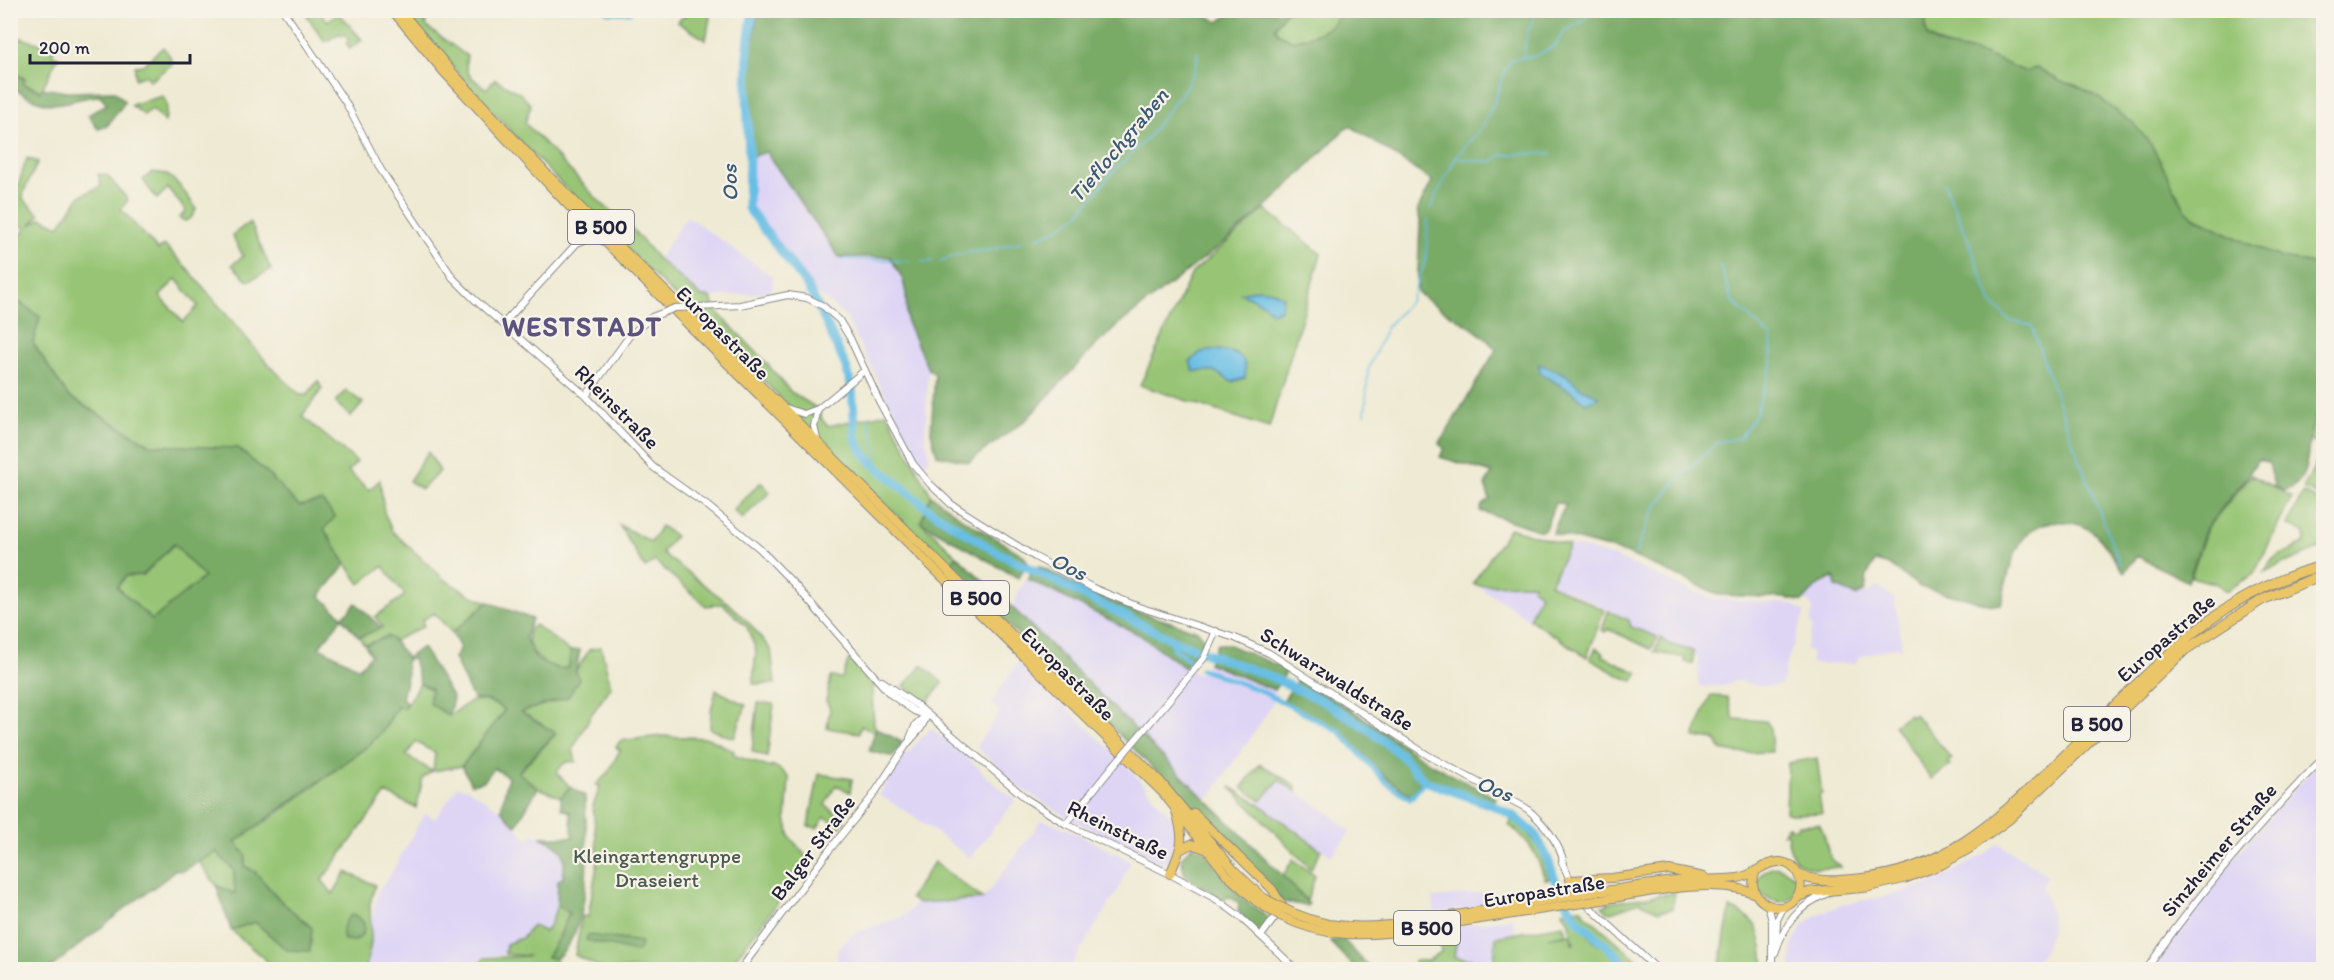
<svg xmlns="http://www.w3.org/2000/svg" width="2334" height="980" font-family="Itim,sans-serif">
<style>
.built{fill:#ded5f5}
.green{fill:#97c574;stroke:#5c7458;stroke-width:1.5;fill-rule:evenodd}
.forest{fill:#79aa66;stroke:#4e6650;stroke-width:1.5;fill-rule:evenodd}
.water{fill:#68bee4;stroke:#457090;stroke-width:1.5}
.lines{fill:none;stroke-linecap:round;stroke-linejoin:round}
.stream{stroke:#68bee4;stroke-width:1.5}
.canal{stroke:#68bee4;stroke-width:5}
.river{stroke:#68bee4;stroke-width:9}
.minor-casing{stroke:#888687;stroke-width:8}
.major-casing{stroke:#888687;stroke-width:10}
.highway-casing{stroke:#888687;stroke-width:11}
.minor{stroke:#fff;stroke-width:6}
.major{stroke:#ebc669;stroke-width:8}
.highway{stroke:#ebc669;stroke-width:9}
.minor-bridge-casing{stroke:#888687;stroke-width:8;stroke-linecap:butt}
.major-bridge-casing{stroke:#888687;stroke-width:10;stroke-linecap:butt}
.minor-bridge{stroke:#fff;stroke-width:6}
.major-bridge{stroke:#ebc669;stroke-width:8}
.labels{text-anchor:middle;stroke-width:4.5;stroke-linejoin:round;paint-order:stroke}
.shield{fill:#f7f3e8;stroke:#62616f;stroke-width:1.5}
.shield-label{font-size:20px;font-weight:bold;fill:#22223b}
.street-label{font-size:21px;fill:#22223b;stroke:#f7f3e8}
.park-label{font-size:21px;fill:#4b5b4f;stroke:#f7f3e8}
.water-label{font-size:22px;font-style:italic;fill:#3a5976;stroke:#f7f3e8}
.district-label{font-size:27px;font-weight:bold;letter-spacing:1.5px;fill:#5c547f;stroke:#f7f3e8}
</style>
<rect width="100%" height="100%" fill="#f7f3e8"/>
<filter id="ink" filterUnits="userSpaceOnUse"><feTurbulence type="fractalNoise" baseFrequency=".0167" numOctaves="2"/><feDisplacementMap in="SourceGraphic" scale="12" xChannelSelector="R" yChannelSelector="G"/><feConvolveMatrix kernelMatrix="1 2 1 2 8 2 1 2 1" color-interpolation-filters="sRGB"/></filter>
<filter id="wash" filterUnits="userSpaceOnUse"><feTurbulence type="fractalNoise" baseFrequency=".008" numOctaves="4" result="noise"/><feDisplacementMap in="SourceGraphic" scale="24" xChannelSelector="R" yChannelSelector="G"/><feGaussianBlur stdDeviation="1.35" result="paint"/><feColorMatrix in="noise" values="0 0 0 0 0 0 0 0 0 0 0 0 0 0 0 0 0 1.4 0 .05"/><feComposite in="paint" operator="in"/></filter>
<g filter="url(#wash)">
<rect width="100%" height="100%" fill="#efead3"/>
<path class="built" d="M765,151L839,257L861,259L890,257L903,280L906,294L907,322L928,368L925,436L930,459L921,466L846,317L812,289L749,206L751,157Z
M687,216L773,277V287L769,292L702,298L658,259Z
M1570,546L1585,548L1617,558L1696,593L1717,599L1792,604L1805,612L1784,671L1782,683L1779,686H1761L1744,684V681H1731V684L1720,686L1698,687V656H1694L1693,651L1670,644L1659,637L1631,626L1629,619L1551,583Z
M1833,578L1867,594L1878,586L1895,599L1902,648L1894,647L1859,657L1856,663L1811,664V652L1805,649L1813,626L1810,624L1813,608L1805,599L1817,586Z
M1027,579L1140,635L1185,668L1198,674L1208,663L1274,690L1277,696L1264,718L1210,797L1205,798L1013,608L1020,589Z
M1534,584L1532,588L1540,594L1529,619L1478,586Z
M1018,662L1120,758L1176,822L1180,835L1176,852L1168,862L1162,863L1070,819L1017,786L976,746L1000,712L991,703Z
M931,728L961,752L981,770L986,777L1016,800L970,858L912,815L879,795L899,762Z
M2323,757V969L2146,970L2190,907Z
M1279,780L1330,814L1351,832L1331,856L1259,804Z
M458,786L468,789L501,810L528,840L534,834L558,845L565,858L563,878L558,880L557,905L551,923L545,932L533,925L522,938L506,944L505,954L483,957L469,969L366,970L371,942V923L378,892L391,874L425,813L435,819Z
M1042,820L1063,827L1131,861L1118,890L1069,969L837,970V949L849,938L857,932L904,916L917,903L983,899Z
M1998,843L2048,875L2042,884L2051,915L2050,934L2044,952L2031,966L2023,970L1791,969L1792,945L1803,925L1821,913L1844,904L1882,897L1930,884L1985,854Z
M1480,893H1514L1516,901L1435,913L1432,895L1434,898Z
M1513,918L1515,933L1495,936V963L1454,957L1459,926Z"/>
<path class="green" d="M315,10L319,11L328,21L338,12L362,40L350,49L346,43L349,40L345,34L342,36L340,33L325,42L307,16Z
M1929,10L2323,11V266L2282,258L2247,243L2194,217L2185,209L2152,146L2075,85L2061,82L2037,67L2026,72L1984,54L1948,47L1927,36L1925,26Z
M403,11H428L424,18L427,27L467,56C463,75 473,78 486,89L495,79L521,94L531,105L525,123L600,202L634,231L658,259L702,297H711L715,310L762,358L791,392L818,409L823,421L828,426L887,413L931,495L921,522L957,556L949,567L794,414L789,406C708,326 623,249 544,166C495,116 449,63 403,11Z
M690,11H711L706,40L677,22Z
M1286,11H1341C1334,32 1312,35 1292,41L1277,33L1275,27Z
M18,37L54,48L52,55L58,57L41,91L22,83L24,78L11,72V52Z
M163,47L170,56L172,64L150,81L146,75L135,79V66L143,65Z
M163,96L167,105L165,122L152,109L144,115L131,105Z
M27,158L38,162L24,191L23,199L40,215L30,225L42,218L59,226L80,196L101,186L98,174L107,175L128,200L121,209L158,250L164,245L187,268L270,366L300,395H307L318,381L322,389L302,416L357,462L348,471L369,490L380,480L384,512L392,531L445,580L470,595L488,602L452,633L434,613L422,620L424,626L394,641L387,636L365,645L359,637L383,627L375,617L405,595L383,566L360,584L346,564L218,505L148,443L68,396L32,343L40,317L11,296V247L26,228L11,220V193L15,195ZM176,279L198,306L183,322L160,296Z
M152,172L167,174L180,186L196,208C194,215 192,219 185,221L179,218L186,211L168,188L157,199L143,180Z
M1265,209L1321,254L1269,428L1140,385L1192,273Z
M250,222L271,270L248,281L232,265L243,256L232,235Z
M346,390L363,403L351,417L335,402Z
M2323,406V447L2309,440L2315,417Z
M428,452L440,471L422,489L409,481Z
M2316,463L2323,466V498L2303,489Z
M2251,475L2292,497L2254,574L2226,591L2217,584L2191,577L2207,528Z
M761,482L770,492L742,519L733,510Z
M2303,493L2323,503V547L2264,572L2273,559L2305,543V532L2287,525Z
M619,525L651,542L661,526L675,536L662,553L728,603L749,623L771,650L775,684H753L756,650L747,627L723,604L706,606L655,561L645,568Z
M1510,528L1569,546L1550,584L1604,610L1587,657L1529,619L1540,594L1532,588L1534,584L1477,585L1473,583Z
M174,544L205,577L152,620L117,587L126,576L143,575Z
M1608,611L1629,620L1631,627L1658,637L1651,649L1608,629L1605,632L1602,630Z
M535,625L570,651L569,667C566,668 563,669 560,669C541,667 515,640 535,625Z
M1661,638L1669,644L1693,651V664L1685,662V658L1654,652Z
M601,647L611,687L591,715L573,749L576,762C566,760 561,765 557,773L570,787L561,797L538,788L518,773L556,734L521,712L568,697L576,671L589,650Z
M1596,648L1604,653L1603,656L1638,673L1633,681L1620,676L1590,659Z
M849,659L875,681L872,695L874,725L876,728L875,733L861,726L859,733L827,728L830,708L826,701L831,677L842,678Z
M922,665L943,683L926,704L904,686Z
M420,683L431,689L449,716C474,699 477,693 505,710L462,766L433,771L435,753L416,742L406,755L432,771L423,778L416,808L386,793L322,880L333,894L346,872L375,885L370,904L371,942L366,969H276L231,930L255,922L287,950L312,928L281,901L255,872L245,866L235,842L274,816L369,745L384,729L398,706L404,708Z
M716,690L746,705L734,738L710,729L711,711Z
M1710,696L1727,697L1734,719L1766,721L1770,727L1772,752L1737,753L1721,750L1715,740L1694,737Z
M758,703L774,704L767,757L752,751Z
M1909,714L1911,717L1915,714L1952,759L1948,762L1951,765L1931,779L1894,725Z
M661,736L708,738L734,751L733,755L771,768L772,765L781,770L789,778L786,818L790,837L810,861L727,969H603L575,955L582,916L588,917L598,860L593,806L600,787L596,785L608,773L620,750L616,747L620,741Z
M1817,758L1822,794L1819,795L1822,813L1790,814L1786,812L1788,763Z
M1260,764L1295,785L1297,792L1279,780L1261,801L1242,787Z
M819,774L852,779L850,792L836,785L825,805L845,821L840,827L825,817L817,828L808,826Z
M1230,787L1259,804L1321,850L1311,869Z
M1512,819C1538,840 1540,848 1550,879H1545C1536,853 1531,842 1509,825Z
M1819,824C1829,836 1823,859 1840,865V867C1808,870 1790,870 1787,832L1783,833L1786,827L1789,826L1791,829L1798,827V825Z
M216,852L234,870L235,894L216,885L199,862Z
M1293,859L1315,876L1307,901L1283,876Z
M934,862L983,899L917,903L910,898Z
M1778,867L1785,870L1798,879C1795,910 1771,906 1755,887C1759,874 1763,869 1778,867Z
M1675,893L1672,909L1658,911L1640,902L1608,913L1602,906L1607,905V903Z
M557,905L569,913L559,937L548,957L556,959V969L471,970L485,958L529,956L505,954L506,944L522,938L533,925L545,932L551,923Z
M1581,908L1585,914L1648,969H1637L1579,919L1572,909Z
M1730,908C1739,912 1749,916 1755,925C1761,936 1764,957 1764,969H1719Z
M1562,911H1568L1593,940L1623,962L1629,969L1409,970L1415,961H1427L1441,952L1439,933L1458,932L1454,957L1494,962L1496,937L1563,925L1567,934L1548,938L1571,934L1572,944H1574L1568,920Z"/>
<path class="forest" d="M1161,10L1168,13L1171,11C1189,11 1204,12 1218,22L1234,11H1286L1275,27L1277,33L1293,41C1312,35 1334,32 1341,10L1929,11L1925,26L1927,36L1937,43L1948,47L1984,54L2026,72L2037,67L2061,82L2075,85L2095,95L2133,123L2152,146L2185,209L2194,217L2247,243L2282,258L2323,266V406C2321,410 2317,414 2315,418C2303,442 2316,482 2284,491L2274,486L2269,463L2258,459L2247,477L2206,528L2188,582L2137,556L2124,573C2115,561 2108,547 2097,536C2089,527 2076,523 2064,522C2015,518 2011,567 2001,604L1993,605L1920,587L1889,565L1875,561L1867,576L1865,591L1857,596L1836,587L1834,577L1817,586L1802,602L1786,598L1720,595L1626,553L1552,533L1566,504L1555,503L1545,529L1541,531L1480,511L1482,505L1490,500L1485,485L1492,473L1440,457L1444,448L1439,444L1496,350C1477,324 1441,314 1417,292L1420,222L1418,209L1432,181L1352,127H1347L1278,196L1226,241L1122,322L1096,345L1027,419L969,462L937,455L931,432L935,374L928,369L907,322L906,294L903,280L890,257H839L766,152L751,157L749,77L751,47L759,11ZM1539,365C1563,372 1578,378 1585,403L1574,393L1540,373Z
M11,72L25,79L23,84L41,91L43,88L67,92L115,91L125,102L107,126L98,129L88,115L107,104L101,96C81,96 67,105 50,104C37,103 22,93 11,87Z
M10,296L40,317L33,343L68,396L150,445L238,448L266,472L299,506L322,501L335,517L324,529L346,564L320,596L343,617L356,603L381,628L359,637L342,618L319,647L359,668L371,655L365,645L388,636L394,641L407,658L422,647L453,698L449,716L429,703L431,689L420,683L413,659L406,660L407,676L402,699L407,702L403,709L398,706L384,729L369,745L235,842L246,855L245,866L255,872L281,901L312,928L310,951L287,950L255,922L231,930L216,885L235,894L234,870L216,852L183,871L174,870L168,877L127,907L49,969H11ZM174,544L204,577L152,620L117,587L126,576L143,575Z
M931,495L963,519L1023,555L1028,562L1018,578L921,522Z
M957,556L1019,614L1283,876L1309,904L1308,906L1283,902L1164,779L949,567Z
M1039,566L1082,589L1136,611L1198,631L1205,640L1185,668L1140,635L1027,579Z
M488,602L532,619L525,638L537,660L559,669L569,667L570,651L580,650L576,671L579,679L568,697L521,712L556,733L518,772L538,788L516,826L501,810L508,777L494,768L484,781L471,784L462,766L505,710L490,701L473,699L454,658L460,648L452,633Z
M1217,644H1227L1288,670L1274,690L1208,663Z
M1298,679L1355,712L1428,762L1496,798L1494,803L1424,778L1411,796L1384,776L1340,730L1283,701Z
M876,728L902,742L893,757L869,751Z
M570,787L585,796C586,844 596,924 556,959L547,957L559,937L569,913L557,905L558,880L563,878C566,851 565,848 540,837H573L570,812L561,808V797Z
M1192,846L1205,851L1241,897L1272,920L1261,936L1238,911L1239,903L1228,896L1224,901L1185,876L1181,858Z
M351,915C368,918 368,933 355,941L344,940C341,929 343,923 351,915Z
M588,935L641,942L640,948L635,952L586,940Z
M1342,938L1371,969H1356L1330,942Z"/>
<path class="water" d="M1258,289L1273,291L1283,297L1281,309L1272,313L1264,304L1241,293Z
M1219,350C1239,353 1248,357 1245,378L1232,382L1214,371H1194L1190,362L1201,352Z
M1539,364L1565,374L1581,388L1600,397L1585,403L1574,393L1540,373Z"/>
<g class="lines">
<path class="stream" d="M1523,58L1527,33L1538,10
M1457,158L1492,162L1501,155L1552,153
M1944,183L1970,244L1991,302L2010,321L2031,325L2070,435L2120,565
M1430,209L1456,157L1481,128L1492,108L1506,68L1512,59L1536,56L1554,46L1565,30L1583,21L1591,10
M1038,237L1054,231L1078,215L1112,173L1148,137L1186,87L1196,67L1198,52
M841,259L910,261
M940,261L963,253L991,250L1023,241
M922,262L933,261
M1365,415L1368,370L1386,328L1411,300L1426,259L1428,219
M868,418L878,453L876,466
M1635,554L1654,509L1676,481L1718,442L1740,438L1755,416L1772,365L1771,337L1732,301L1720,265"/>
<path class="canal" d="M1172,639L1173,648L1190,661
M1201,669L1259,690L1339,731L1386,782L1410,799L1425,781"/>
<path class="river" d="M609,10H629
M753,10L748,45L747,91L749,159L748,208L806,284L822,314L846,367L852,388L856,440L863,452L876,466L930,510L995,551L1177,642L1266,675L1323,701L1367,728L1400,754L1425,781L1495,806L1515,817L1535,834L1547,857L1559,892L1578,920L1633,970"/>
</g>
</g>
<g filter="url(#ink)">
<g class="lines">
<g class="minor-casing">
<path id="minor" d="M283,10L346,103L381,170L453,278L475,300L586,396L653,467L709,507L760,549L794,584L890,694L914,711L927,716
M577,243L581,233V225
M720,306L740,305L788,295L807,298L823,306L839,320L850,338L879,401L913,464L930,484L951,504L1035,557L1093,588L1139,607L1235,638L1269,653L1429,756L1526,808C1543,822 1560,843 1564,864
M503,324L577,243L587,239L595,238
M586,396L630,335L652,317
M783,407L804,414L818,409L865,370
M817,439L814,426L818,409
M882,681L918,706L1028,800L1066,824L1170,874L1216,899L1238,915L1297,970
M1148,725L1204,658L1216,631
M910,738L916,724L924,717
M1066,824L1113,766
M1562,862L1574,889L1583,901L1658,970
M1768,905L1772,921V970
M1261,936L1279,912
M1776,943L1777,920L1784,906
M1775,953C1785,923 1799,905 1828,893
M740,970L827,853L872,797L907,744L921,728L927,716
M2146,970C2198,893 2259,824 2324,757"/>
</g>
<g class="major-casing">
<path id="major" d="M392,10L443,71L565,202L933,568L1163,793L1227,875L1257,902
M400,10L454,74L545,172L1160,781L1233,869L1261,896
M1194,813L1272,889L1283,907
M1182,849L1191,844L1205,849
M1170,874C1182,847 1185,840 1176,811
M1570,880L1612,878L1669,870L1704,877
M1597,892C1627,888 1657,882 1688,880C1705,879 1722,880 1738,878C1753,876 1765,861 1780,862C1797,864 1806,882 1797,897C1783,920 1742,901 1756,871
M1602,900C1643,893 1717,876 1755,894"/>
</g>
<g class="highway-casing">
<path id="highway" d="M1799,875C1818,883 1838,881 1858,879C1945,871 1997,820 2057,763C2100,721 2142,676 2188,637C2229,603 2273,579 2324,565
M1797,897L1810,892L1867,887L1905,878L1942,864L1968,849L2009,819L2185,650L2262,600L2324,574"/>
</g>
<use href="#minor" class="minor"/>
<use href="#major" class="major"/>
<use href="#highway" class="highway"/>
<g class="minor-bridge-casing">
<path id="minor-bridge" d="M652,317L675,308L720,306
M1113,766L1148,725"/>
</g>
<g class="major-bridge-casing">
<path id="major-bridge" d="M1261,896C1282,909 1304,919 1328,924C1371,931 1415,922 1456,915C1503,907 1550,900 1597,892
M1257,902C1279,917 1302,928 1329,932C1372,939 1418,929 1461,922C1508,915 1555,907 1602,900"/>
</g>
<use href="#minor-bridge" class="minor-bridge"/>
<use href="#major-bridge" class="major-bridge"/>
</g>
</g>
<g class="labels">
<g class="shield">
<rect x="568" y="210" width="66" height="34" rx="4.5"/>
<rect x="943" y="581" width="66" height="34" rx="4.5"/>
<rect x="2064" y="707" width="66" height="34" rx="4.5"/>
<rect x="1394" y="911" width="66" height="34" rx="4.5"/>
</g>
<g class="shield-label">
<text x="601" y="234">B 500</text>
<text x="976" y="605">B 500</text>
<text x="2097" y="731">B 500</text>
<text x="1427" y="935">B 500</text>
</g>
<g class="street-label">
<text transform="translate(723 333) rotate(45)" y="7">Europastraße</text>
<text transform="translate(617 407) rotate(45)" y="7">Rheinstraße</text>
<text transform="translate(2166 638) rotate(-41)" y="7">Europastraße</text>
<text transform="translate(1068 674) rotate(45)" y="7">Europastraße</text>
<text transform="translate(1337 679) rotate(32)" y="7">Schwarzwaldstraße</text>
<text transform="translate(1118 830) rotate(26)" y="7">Rheinstraße</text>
<text transform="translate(813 848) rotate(-53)" y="7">Balger Straße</text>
<text transform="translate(2219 850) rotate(-50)" y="7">Sinzheimer Straße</text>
<text transform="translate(1544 891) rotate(-9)" y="7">Europastraße</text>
</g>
<g class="park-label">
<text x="657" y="863">Kleingartengruppe<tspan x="657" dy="24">Draseiert</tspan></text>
</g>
<g class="water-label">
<text transform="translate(1118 145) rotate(-50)" y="8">Tieflochgraben</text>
<text transform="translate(729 183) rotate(-92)" y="8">Oos</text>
<text transform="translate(1069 566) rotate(26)" y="8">Oos</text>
<text transform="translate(1495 788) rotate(22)" y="8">Oos</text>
</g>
<g class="district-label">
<text x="582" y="336">WESTSTADT</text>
</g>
</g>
<rect width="2334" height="980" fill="none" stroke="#f7f3e8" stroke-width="36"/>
<path d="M30 54v9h160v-9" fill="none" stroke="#22223b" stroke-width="3"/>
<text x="39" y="54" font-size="18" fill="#22223b" stroke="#f7f3e8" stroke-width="4.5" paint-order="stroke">200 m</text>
</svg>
